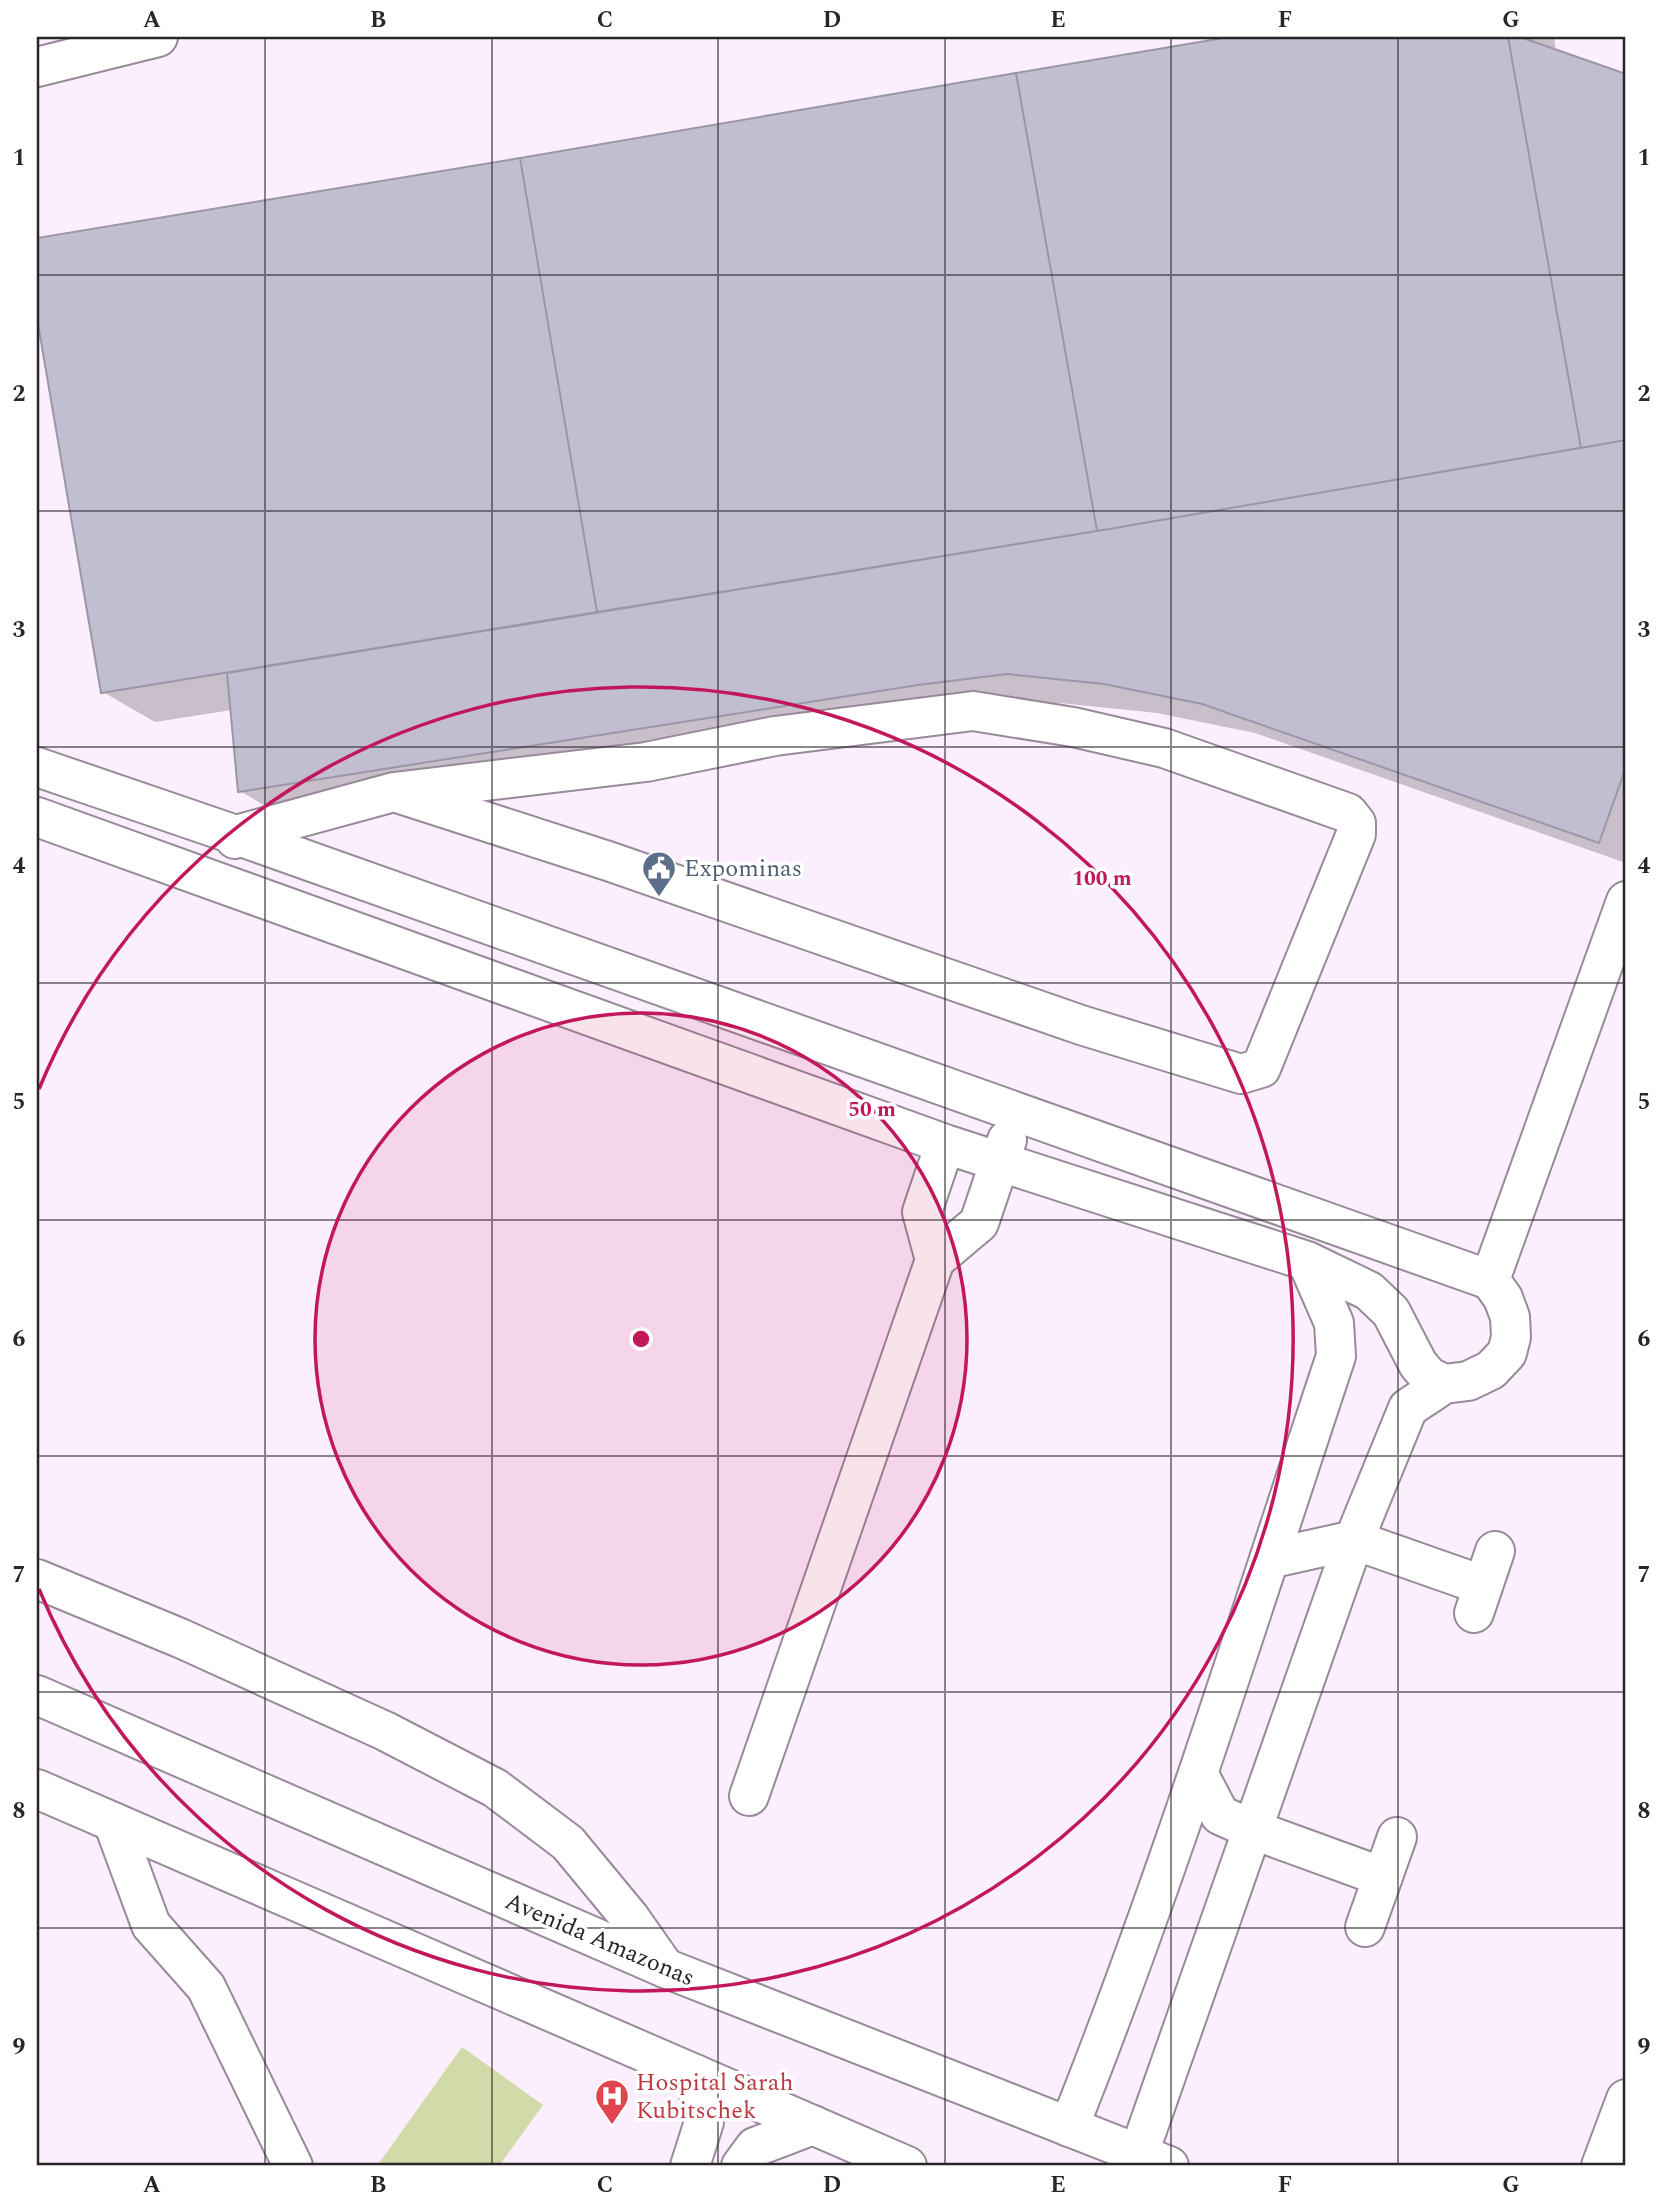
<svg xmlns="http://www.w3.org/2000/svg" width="1663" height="2203" font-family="Spectral,serif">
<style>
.green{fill:#d1daa8}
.shadow{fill:#0003}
.building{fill:#c2bed1;stroke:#9b97a9;stroke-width:2}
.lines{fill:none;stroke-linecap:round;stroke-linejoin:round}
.minor-casing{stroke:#978a99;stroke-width:42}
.major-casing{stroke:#978a99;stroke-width:42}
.minor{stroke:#fff;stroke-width:38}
.major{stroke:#fff;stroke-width:38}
.grid{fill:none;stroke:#2a252b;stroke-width:2;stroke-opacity:0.55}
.ring{fill:none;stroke:#c2185b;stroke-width:3.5}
.labels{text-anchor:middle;stroke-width:7;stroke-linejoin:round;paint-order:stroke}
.service-label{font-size:24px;fill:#4e5e75;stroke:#fff;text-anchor:start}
.street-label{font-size:24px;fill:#2a252b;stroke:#fff}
.health-label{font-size:24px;fill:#be3a42;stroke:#fff;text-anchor:start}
.centre{fill:#c2185b;stroke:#fff;stroke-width:3.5}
.ring-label{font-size:21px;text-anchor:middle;font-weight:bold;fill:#c2185b;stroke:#fff;stroke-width:7;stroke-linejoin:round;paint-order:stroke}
.neatline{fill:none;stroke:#2a252b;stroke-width:2.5}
.grid-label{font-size:23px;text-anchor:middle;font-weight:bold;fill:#2a252b}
</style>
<rect width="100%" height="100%" fill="#fbeffd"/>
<path class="green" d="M462,2047L543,2105L499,2166H377Z"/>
<path class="shadow" d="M1239,37H1554L1556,51L1626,75V863L1255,733L1157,713L1060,703L971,714L291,821L240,791L232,710L155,722L103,692L37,308V240Z"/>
<path class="building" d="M1229,37H1508L1581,448L1097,531L1016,73Z
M1508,37H1520L1626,74V440L1581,448Z
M1016,73L1097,531L597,612L520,158Z
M520,158L597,612L101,693L37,318V238Z
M1626,440V767L1599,843L1202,704L1104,684L1007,674L918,685L238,792L227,673L1097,531Z"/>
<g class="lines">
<g class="minor-casing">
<path id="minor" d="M37,67L158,37
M37,767L236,835L1490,1280L1503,1298L1510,1317L1511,1337L1507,1353L1491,1370L1468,1381L1444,1384L1428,1376L1418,1364L1391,1312L1369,1291L1307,1261L945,1144L37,817
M235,839L236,835L394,792L608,861L1081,1025L1241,1074L1261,1068L1356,834V823L1348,813L1164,748L1073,727L973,711L775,736L646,762L394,792
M945,1144L922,1212L935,1260L979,1223L1007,1140
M1490,1280L1626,901
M1269,1559L1354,1540L1482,1585
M37,1579L180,1638L385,1731L495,1788L568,1843L630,1918L665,1968
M1474,1613L1495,1551
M1198,1773L1220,1815L1251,1829L1383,1877
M749,1796L935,1260
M113,1822L151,1925L206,1987L293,2166
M1365,1927L1397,1837
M1069,2127C1170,1874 1250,1614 1336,1356L1334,1323L1307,1261
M1139,2153L1354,1540L1408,1408L1444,1384
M690,2166L704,2122L695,2074
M741,2166L755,2147L813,2125
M1601,2166L1626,2099"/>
</g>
<g class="major-casing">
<path id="major" d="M37,1695L665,1968L1169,2166
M37,1789L907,2166"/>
</g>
<use href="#minor" class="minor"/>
<use href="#major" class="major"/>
</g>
<path class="grid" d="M265,37V2166M492,37V2166M718,37V2166M945,37V2166M1171,37V2166M1398,37V2166M37,275H1626M37,511H1626M37,747H1626M37,983H1626M37,1220H1626M37,1456H1626M37,1692H1626M37,1928H1626"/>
<circle cx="641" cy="1339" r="326" fill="#c2185b" fill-opacity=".12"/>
<g class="ring">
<circle cx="641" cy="1339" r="326"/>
<path d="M39 1089A652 652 0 1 1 39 1589"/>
</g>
<defs>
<g id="civic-pin" transform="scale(1.75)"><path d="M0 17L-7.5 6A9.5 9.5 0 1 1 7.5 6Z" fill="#5c6f8a" stroke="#fff"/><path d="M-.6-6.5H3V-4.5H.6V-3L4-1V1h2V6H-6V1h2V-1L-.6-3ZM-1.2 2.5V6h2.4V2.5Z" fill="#fff"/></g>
<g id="hospital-pin" transform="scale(1.75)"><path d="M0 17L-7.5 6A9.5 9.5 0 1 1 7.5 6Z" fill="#e0444e" stroke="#fff"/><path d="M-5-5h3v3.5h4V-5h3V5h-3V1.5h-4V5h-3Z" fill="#fff"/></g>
</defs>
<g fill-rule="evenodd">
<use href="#civic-pin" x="659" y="868"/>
<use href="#hospital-pin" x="612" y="2096"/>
</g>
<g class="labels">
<g class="service-label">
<text x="684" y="876">Expominas</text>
</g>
<g class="street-label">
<text transform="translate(600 1939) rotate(23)" y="8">Avenida Amazonas</text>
</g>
<g class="health-label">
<text x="636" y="2090">Hospital Sarah<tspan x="636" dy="28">Kubitschek</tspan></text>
</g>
</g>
<circle cx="641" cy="1339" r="10" class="centre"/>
<g class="ring-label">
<text x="1102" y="885">100 m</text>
<text x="872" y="1116">50 m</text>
</g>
<rect width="1663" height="2203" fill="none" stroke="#ffffff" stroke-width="77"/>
<rect x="38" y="38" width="1586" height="2126" class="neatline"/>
<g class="grid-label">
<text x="152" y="27">A</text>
<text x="378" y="27">B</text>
<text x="605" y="27">C</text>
<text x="832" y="27">D</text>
<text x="1058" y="27">E</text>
<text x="1285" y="27">F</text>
<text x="1511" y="27">G</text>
<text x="19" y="165">1</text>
<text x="1644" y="165">1</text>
<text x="19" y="401">2</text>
<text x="1644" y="401">2</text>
<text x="19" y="637">3</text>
<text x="1644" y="637">3</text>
<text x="19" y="873">4</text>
<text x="1644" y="873">4</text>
<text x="19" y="1109">5</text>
<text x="1644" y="1109">5</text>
<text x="19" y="1346">6</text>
<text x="1644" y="1346">6</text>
<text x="19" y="1582">7</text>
<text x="1644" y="1582">7</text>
<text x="19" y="1818">8</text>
<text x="1644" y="1818">8</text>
<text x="19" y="2054">9</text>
<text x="1644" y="2054">9</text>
<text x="152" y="2192">A</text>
<text x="378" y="2192">B</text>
<text x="605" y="2192">C</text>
<text x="832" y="2192">D</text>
<text x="1058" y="2192">E</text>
<text x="1285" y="2192">F</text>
<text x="1511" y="2192">G</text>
</g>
</svg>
